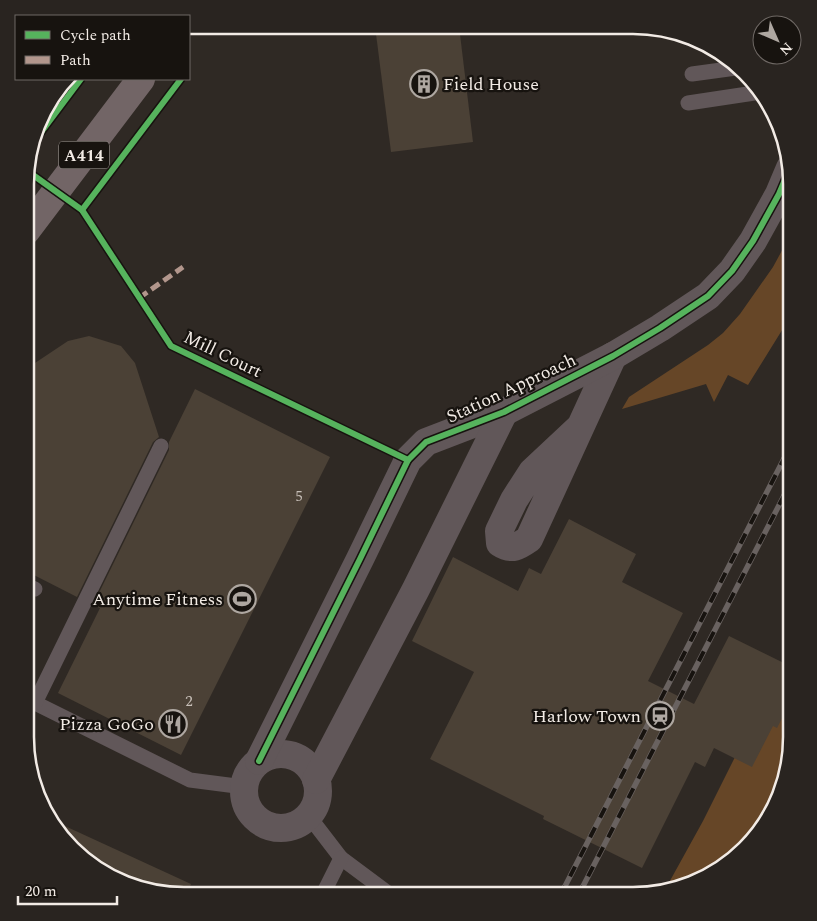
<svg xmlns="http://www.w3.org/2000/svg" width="817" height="921" font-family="Spectral,serif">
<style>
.green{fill:#664627}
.building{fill:#4b4136}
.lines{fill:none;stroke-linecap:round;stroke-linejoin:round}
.lane{stroke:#615759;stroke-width:15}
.street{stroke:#615759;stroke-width:28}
.highway{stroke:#726566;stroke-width:28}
.rail-casing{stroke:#696260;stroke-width:5.5}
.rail{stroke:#17130f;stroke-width:4;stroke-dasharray:11;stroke-linecap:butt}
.quiet{stroke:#b2968c;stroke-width:5;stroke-dasharray:10 5;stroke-linecap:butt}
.cycleway-casing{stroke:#17130f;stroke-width:9}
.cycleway{stroke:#56b35d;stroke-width:6}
.labels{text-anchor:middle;stroke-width:4.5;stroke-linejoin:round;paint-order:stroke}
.number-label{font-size:15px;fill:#c8c0b9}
.shield{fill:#17130f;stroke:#b0aaa5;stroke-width:1}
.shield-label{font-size:16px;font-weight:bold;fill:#f2ebe5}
.poi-label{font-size:18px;fill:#f2ebe5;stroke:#17130f;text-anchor:end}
.street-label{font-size:18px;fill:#f2ebe5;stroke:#17130f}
.rim{fill:none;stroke:#f2ebe5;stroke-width:2.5}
</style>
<rect width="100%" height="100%" fill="#2f2924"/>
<!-- green -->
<g class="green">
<polygon points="792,232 792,314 748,385 728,375 714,402 706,384 622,409 629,397 708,345 723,333 740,314 773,267"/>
<polygon points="775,677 792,686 792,747 771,817 721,869 666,888 703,821"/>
</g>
<!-- building -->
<g class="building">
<polygon points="375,26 459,26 473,142 391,152"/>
<polygon points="89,336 121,346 135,363 159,437 153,442 77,597 26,571 26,369 68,341"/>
<polygon points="195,389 330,457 181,755 58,693 100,608 93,605 169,450 169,442"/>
<polygon points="569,519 636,554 622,582 683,613 648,681 694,704 729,636 792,667 792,699 777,728 773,726 752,767 714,748 705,767 695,762 642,868 543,819 544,816 430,759 474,672 412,641 453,557 518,591 529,568 541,574"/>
<polygon points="54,821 191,884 186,896 173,896 104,875 52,825"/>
</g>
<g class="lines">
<!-- lane -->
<g class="lane">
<polyline points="692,74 736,68"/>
<polyline points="688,103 761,92"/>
<polyline points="26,585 35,589"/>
<polyline points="25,698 190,780 244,787"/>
<polyline points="35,703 161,446"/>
<polyline points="308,815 341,858 392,896"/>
<polyline points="322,896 341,858"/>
</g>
<!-- street -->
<g class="street">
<path d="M579,428L532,472L514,500L499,531L500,543C512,551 519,546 529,539L613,356"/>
<circle cx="281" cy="791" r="37"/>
<polyline points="259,761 360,559 408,460 426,442 504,412 613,356 660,328 708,296 732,271 753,241 779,194 790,168"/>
<polyline points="316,780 416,589 504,412"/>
</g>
<!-- highway -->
<polyline class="highway" points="26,231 141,79"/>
<defs>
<g id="rail">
<polyline points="560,896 792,443"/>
<polyline points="578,896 792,480"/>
</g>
</defs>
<!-- rail casing -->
<use href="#rail" class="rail-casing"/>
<!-- rail -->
<use href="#rail" class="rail"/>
<!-- quiet -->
<polyline class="quiet" points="139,298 183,267"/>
<defs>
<g id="cycleway">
<polyline points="33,143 81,79"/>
<polyline points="26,170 82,210 171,346 408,460"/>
<polyline points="82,210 181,79"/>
<polyline points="259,761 360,559 408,460 426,442 504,412 613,356 660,328 708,296 732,271 753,241 779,194 790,168"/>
</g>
</defs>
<!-- cycleway casing -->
<use href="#cycleway" class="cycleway-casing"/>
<!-- cycleway -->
<use href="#cycleway" class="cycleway"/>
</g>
<!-- icons -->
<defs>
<symbol id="building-ring" viewBox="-11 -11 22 22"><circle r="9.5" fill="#17130f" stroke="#aea7a1" stroke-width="1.5"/><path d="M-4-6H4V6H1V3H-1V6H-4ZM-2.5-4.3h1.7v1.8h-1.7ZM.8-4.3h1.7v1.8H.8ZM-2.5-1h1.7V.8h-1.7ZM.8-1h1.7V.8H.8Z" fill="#aea7a1"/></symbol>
<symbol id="stadium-ring" viewBox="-11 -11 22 22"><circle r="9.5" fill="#17130f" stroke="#aea7a1" stroke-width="1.5"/><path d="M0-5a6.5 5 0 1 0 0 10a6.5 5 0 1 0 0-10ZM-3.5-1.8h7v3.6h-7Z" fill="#aea7a1"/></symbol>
<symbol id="station-ring" viewBox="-11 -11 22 22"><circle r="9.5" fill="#17130f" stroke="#aea7a1" stroke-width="1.5"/><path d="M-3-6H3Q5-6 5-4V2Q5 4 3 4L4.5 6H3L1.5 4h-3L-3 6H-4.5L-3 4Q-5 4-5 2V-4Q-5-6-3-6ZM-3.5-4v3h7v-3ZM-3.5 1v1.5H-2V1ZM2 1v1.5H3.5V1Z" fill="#aea7a1"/></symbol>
<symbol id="restaurant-ring" viewBox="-11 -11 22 22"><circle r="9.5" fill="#17130f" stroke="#aea7a1" stroke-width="1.5"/><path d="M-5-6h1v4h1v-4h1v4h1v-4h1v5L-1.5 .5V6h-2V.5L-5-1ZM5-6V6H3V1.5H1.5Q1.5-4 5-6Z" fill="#aea7a1"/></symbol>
</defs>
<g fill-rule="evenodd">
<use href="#building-ring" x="408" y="68" width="32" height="32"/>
<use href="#stadium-ring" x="226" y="583" width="32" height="32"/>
<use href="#station-ring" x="644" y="700" width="32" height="32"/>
<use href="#restaurant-ring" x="157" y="708" width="32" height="32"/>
</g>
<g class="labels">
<!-- number labels -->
<g class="number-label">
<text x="299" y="501">5</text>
<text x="189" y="706">2</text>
</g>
<!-- shield labels -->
<rect class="shield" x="59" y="141.5" width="50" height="27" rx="4"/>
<g class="shield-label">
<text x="84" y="161">A414</text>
</g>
<!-- poi labels -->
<g class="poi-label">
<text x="443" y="90" text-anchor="start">Field House</text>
<text x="223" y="605">Anytime Fitness</text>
<text x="641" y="722">Harlow Town</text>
<text x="154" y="730">Pizza GoGo</text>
</g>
<!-- street labels -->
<g class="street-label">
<text transform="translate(223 354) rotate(26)" y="6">Mill Court</text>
<text transform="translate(511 388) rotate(-25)" y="6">Station Approach</text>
</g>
</g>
<!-- crop -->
<path d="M0 0H817V921H0ZM184 34H633A150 150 0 0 1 783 184V737A150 150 0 0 1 633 887H184A150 150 0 0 1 34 737V184A150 150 0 0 1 184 34Z" fill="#292420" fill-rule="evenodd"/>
<path class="rim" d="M184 34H633A150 150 0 0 1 783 184V737A150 150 0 0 1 633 887H184A150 150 0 0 1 34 737V184A150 150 0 0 1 184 34Z"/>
<!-- legend -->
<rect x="15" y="15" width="175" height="65" fill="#17130f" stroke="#6f6965"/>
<rect x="25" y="31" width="25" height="8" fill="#56b35d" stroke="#6f6965"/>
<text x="60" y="40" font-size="15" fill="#f2ebe5">Cycle path</text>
<rect x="25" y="56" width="25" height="8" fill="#b2968c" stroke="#6f6965"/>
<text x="60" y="65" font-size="15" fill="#f2ebe5">Path</text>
<!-- north arrow -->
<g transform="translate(777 40) rotate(135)"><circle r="24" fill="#17130f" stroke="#6f6965"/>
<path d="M0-4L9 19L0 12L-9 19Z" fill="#aea7a1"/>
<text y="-8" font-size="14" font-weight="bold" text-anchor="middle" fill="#f2ebe5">N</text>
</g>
<!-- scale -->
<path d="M18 896v8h99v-8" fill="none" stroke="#f2ebe5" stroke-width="2.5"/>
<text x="25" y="896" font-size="15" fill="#f2ebe5" stroke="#17130f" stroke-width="4" paint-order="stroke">20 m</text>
</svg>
